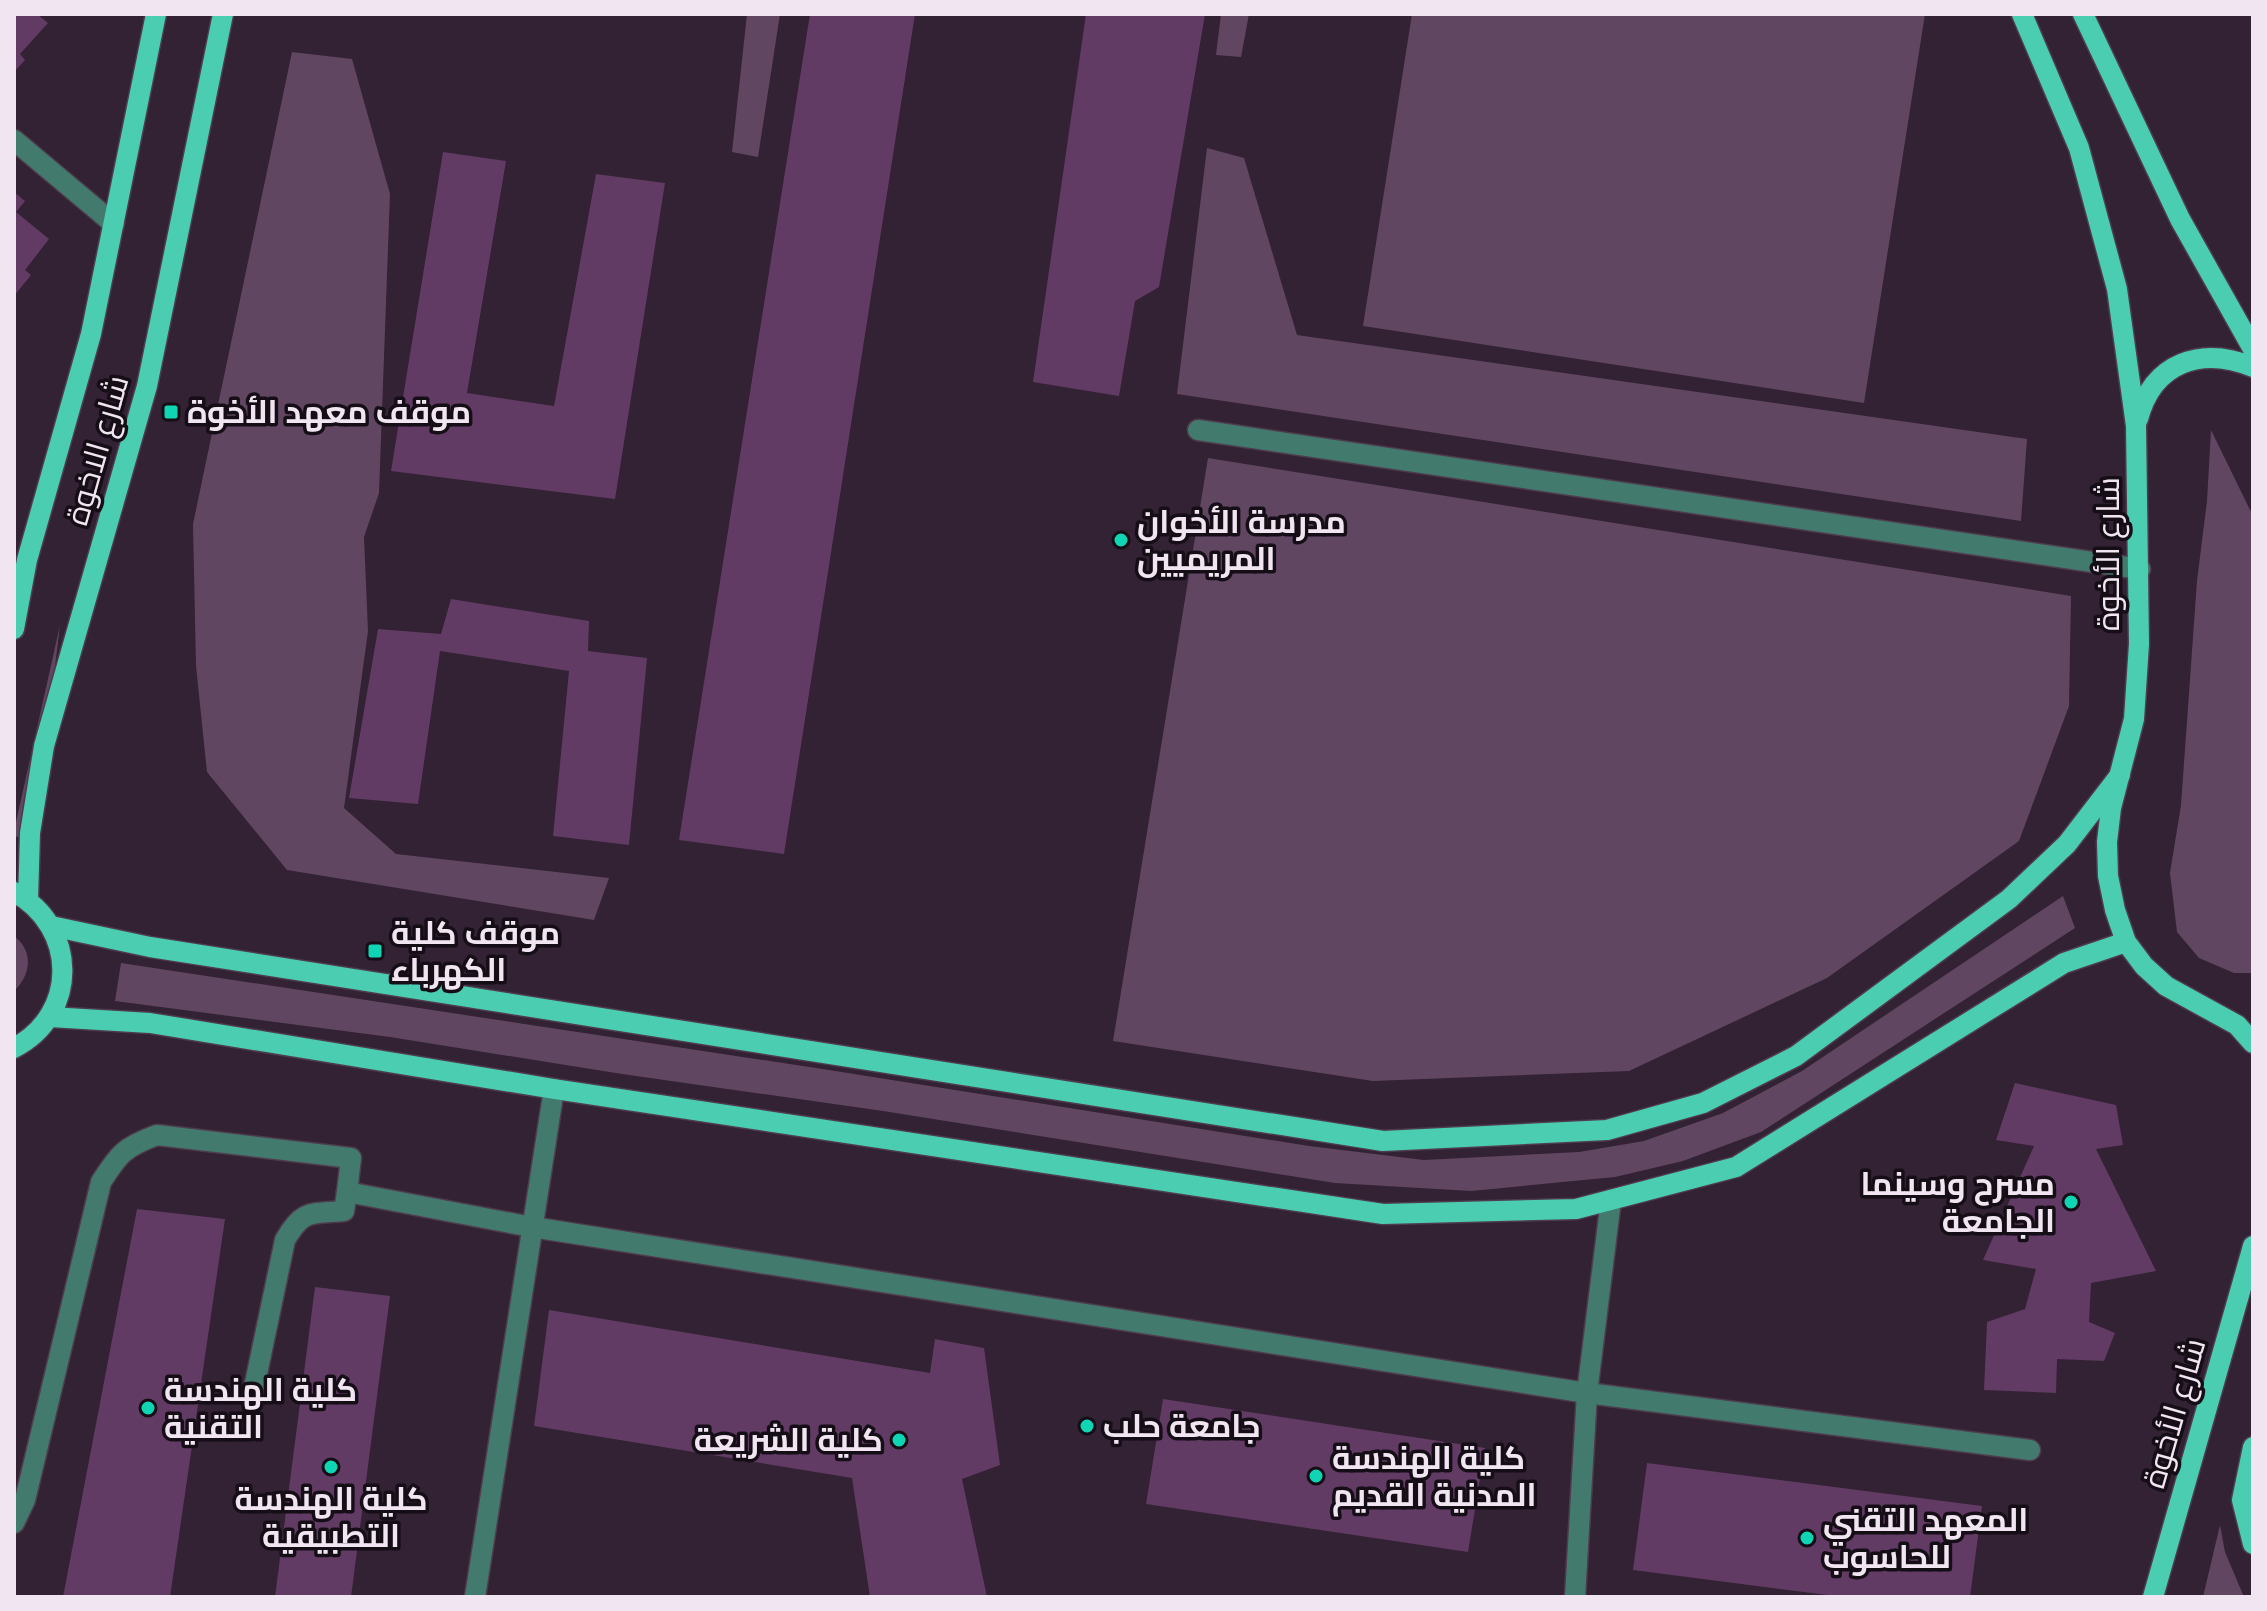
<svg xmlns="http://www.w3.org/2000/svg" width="2267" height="1611" font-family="Spectral,Cairo,serif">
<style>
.green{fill:#614662}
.building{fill:#613b64}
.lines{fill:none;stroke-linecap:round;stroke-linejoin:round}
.minor-casing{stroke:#4e3c4e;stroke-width:23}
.major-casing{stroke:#4e3c4e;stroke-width:23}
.minor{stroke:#427b6d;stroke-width:20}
.major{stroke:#4bcdb1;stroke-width:20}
.poi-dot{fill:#10d5b4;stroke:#160e17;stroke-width:3}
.labels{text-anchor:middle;stroke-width:7;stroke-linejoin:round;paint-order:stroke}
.poi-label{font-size:32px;font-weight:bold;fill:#f1e5f1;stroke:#160e17;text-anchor:start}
.street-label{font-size:32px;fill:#f1e5f1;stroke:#160e17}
</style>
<rect width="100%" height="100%" fill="#332134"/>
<!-- green -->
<g class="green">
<polygon points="747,14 780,14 758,157 732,152"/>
<polygon points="1221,14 1249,14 1241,57 1216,55"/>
<polygon points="1412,14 1925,14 1864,403 1363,326"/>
<polygon points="292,52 352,59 390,194 379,493 364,537 368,631 344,808 396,854 609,878 594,920 287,870 207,772 196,666 193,524"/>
<polygon points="1207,148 1244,158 1297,335 2027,439 2021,521 1177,394"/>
<polygon points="2211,430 2253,516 2253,973 2234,973 2199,958 2177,932 2170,873 2181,805 2197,581 2207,501"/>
<polygon points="1208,458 2071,596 2069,706 2019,841 1827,978 1629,1071 1373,1081 1113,1041"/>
<polygon points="60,625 34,841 14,836 14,831"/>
<polygon points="2063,896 2075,928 1761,1132 1683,1161 1615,1177 1471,1191 1335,1183 883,1111 622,1074 390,1037 115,1001 121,963 829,1070 1309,1146 1424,1160 1579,1152 1644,1141 1723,1113 1802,1071"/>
<path d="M14,936C34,951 31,975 14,991Z"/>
<polygon points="2220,1525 2225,1552 2244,1597 2203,1597"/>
</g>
<!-- building -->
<g class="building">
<polygon points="14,14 37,14 48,23 20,54 25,60 14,72"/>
<polygon points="810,14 915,14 784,854 679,840"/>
<polygon points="1086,14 1205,14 1159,287 1135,301 1119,396 1033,382"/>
<polygon points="443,152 506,161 467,393 554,406 596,174 665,183 615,499 391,471"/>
<polygon points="14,192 25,201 16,212 49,239 25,270 31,275 14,296"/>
<polygon points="451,599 589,621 588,651 647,658 629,845 553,836 569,671 440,651 418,804 349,798 378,629 441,634"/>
<polygon points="2015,1083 2116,1105 2123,1145 2096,1149 2156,1271 2091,1283 2089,1322 2115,1333 2104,1361 2057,1359 2056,1393 1984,1390 1987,1322 2025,1309 2036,1269 1983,1260 2034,1146 1996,1140"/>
<polygon points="137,1209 225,1219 170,1597 63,1597"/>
<polygon points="315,1287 390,1296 351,1597 275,1597"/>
<polygon points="549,1310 930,1373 935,1339 984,1348 1000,1465 962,1479 987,1597 870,1597 852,1478 534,1426"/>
<polygon points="1163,1399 1485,1448 1468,1552 1146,1504"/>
<polygon points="1647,1463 1982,1506 1970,1597 1843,1597 1633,1570"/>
</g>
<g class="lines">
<defs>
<g id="minor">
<polyline points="14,140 114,224"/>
<polyline points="1198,430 2140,569"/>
<path d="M254,1388L285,1240C303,1209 310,1214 344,1211L347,1192"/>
<path d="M14,1523L25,1500L101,1182C119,1154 124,1147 157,1135L351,1158L347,1192L532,1227L1587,1393L2030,1450"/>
<polyline points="475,1597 554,1089"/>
<polyline points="1575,1597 1587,1393 1611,1200"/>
</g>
<g id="major">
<polyline points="2022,14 2079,148 2117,289 2136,426 2139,644 2134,719 2111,808 2107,842 2108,876 2115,910 2126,942 2144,966 2166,986 2237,1025 2253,1043"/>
<polyline points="2083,14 2180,219 2253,349"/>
<path d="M2138,419C2153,362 2201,346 2253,367"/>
<polyline points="14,629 27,560 91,334 156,14"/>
<path d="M14,892C78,927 79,1014 14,1048"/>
<polyline points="28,900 30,833 44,746 147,386 223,14"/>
<polyline points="51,926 150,947 1383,1141 1607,1130 1703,1103 1796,1056 2009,899 2067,844 2120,775"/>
<polyline points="50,1017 150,1023 554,1089 1383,1214 1576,1209 1736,1167 2064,963 2126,942"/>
<polyline points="2253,1447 2242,1500 2253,1544"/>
<polyline points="2153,1597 2253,1246"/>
</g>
</defs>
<!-- minor casing -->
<use href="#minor" class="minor-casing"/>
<!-- major casing -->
<use href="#major" class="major-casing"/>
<!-- minor -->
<use href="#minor" class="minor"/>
<!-- major -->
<use href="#major" class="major"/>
</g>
<!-- markers -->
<g class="poi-dot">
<rect x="163" y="404" width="16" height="16" rx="4"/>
<circle cx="1121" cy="540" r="8"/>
<rect x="367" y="943" width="16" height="16" rx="4"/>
<circle cx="2071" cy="1202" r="8"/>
<circle cx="148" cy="1408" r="8"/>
<circle cx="1087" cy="1426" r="8"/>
<circle cx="899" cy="1440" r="8"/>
<circle cx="331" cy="1467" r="8"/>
<circle cx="1316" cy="1476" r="8"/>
<circle cx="1807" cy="1538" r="8"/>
</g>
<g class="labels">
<!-- poi labels -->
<g class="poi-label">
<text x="187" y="423">موقف معهد الأخوة</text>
<text x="1137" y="533">مدرسة الأخوان<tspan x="1137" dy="37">المريميين</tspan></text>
<text x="391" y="944">موقف كلية<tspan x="391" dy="37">الكهرباء</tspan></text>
<text x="2055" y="1195" text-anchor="end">مسرح وسينما<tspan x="2055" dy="37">الجامعة</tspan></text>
<text x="164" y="1401">كلية الهندسة<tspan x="164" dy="37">التقنية</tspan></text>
<text x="1103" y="1437">جامعة حلب</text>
<text x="883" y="1451" text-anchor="end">كلية الشريعة</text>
<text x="1332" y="1469">كلية الهندسة<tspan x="1332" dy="37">المدنية القديم</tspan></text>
<text x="331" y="1510" text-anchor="middle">كلية الهندسة<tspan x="331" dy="37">التطبيقية</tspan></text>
<text x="1823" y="1531">المعهد التقني<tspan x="1823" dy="37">للحاسوب</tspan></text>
</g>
<!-- street labels -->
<g class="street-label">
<text transform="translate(97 450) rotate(-74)" y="11">شارع الاخوة</text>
<text transform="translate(2108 554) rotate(-90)" y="11">شارع الأخوة</text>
<text transform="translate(2174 1413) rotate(-74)" y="11">شارع الأخوة</text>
</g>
</g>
<!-- border -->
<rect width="2267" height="1611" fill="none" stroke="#f1e5f1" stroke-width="32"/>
</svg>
